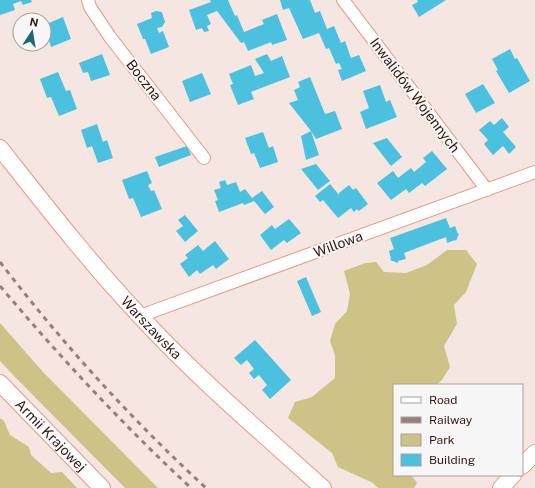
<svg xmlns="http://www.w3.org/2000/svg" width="535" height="488" font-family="'Public Sans',sans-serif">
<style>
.green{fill:#cec287}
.building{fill:#4cc1df}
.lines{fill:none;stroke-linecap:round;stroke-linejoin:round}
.street-casing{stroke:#e39a83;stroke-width:14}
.secondary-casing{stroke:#e39a83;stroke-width:18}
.street{stroke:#fff;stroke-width:12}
.secondary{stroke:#fff;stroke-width:16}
.rail{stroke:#968079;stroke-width:3;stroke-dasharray:5 5;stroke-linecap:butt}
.labels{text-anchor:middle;stroke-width:4;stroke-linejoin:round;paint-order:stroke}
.street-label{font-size:14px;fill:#341810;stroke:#f7f7f7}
</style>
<rect width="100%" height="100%" fill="#f6e6e1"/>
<!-- green -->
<g class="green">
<polygon points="447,250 466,250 477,264 466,292 454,305 457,324 444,346 450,367 442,380 436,385 394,385 394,475 411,475 417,483 414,488 378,488 373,483 338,467 332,453 288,418 295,402 312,397 335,378 335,355 330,341 335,324 347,311 350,294 344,271 365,263 376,262 384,272 406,273 427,265"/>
<polygon points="0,323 43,372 158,488 125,488 15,377 0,361"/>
<polygon points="0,418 4,421 10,435 29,447 31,455 51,473 62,472 77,488 0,488"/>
</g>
<!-- building -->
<g class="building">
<polygon points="0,0 31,0 32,2 23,5 21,1 13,4 15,10 0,15"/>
<polygon points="210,0 228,0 235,16 237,15 244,32 264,24 262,20 277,14 287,40 272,45 271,42 248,51 244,42 241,43 217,11 207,15 211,24 207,26 209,31 204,32 202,28 196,30 189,10 211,2"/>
<polygon points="280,0 310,0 315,13 320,11 327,29 334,26 341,43 345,41 351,58 359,55 366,71 342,81 338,70 342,69 339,63 336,64 329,48 326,49 319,33 303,39 289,8 283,10"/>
<polygon points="417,0 446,0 419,17 412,5 418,2"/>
<polygon points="156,11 162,12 165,22 162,27 157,28 159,33 163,31 169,47 151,54 145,39 143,39 137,24 152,18 151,13"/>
<polygon points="63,17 71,39 51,47 47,34 44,35 44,25"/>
<polygon points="510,49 515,59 517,58 530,81 509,93 496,71 498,70 492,59"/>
<polygon points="102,54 110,75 91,81 88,72 83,73 79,63"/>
<polygon points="267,54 271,61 282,56 290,77 251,92 254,99 238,105 230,85 233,84 229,74 251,65 255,76 264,73 255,59"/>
<polygon points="58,72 66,91 70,90 77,109 59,116 51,97 47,98 40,79"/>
<polygon points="202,73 211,94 190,102 182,81"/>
<polygon points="310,77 325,114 335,111 342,129 316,139 311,131 319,155 306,160 301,136 311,131 289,103 298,100 294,90 300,87 298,82"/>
<polygon points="483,84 495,103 476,113 465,94"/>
<polygon points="380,85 386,102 390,100 397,117 366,129 360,112 369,108 363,91"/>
<polygon points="502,118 509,127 503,132 516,147 509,154 503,146 493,155 484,144 488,140 479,130 490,121 494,125"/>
<polygon points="97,124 103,142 107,140 113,158 98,163 92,146 87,148 81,130"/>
<polygon points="263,132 269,148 273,146 278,162 260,168 254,153 251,154 245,138"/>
<polygon points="387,138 402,157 391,166 373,143"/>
<polygon points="187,146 191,155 159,167 155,157"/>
<polygon points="432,151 447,169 425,186 422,183 409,193 406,189 391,200 377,183 393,171 398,178 411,168 414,172 426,162 423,158"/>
<polygon points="316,164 330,181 318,190 301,169"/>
<polygon points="147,171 152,183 148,185 151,191 154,190 162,209 141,217 133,198 129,199 122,180"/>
<polygon points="225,180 227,185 236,182 240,192 245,189 252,198 262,191 274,207 265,214 254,201 244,205 243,203 219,212 215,201 218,200 214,190 221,188 219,182"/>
<polygon points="330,184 339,195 339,193 349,185 353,190 356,188 368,204 359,211 357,209 354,212 351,208 338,218 323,200 320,202 315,196"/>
<polygon points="185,215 198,231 185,242 176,231 183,226 178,220"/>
<polygon points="446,218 450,228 455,226 458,234 459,234 456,241 455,240 447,243 446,237 404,253 406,259 398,261 398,263 390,260 391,259 389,251 394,249 390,238"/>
<polygon points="289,219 301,233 287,243 284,240 271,250 260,235 272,225 275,229"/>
<polygon points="215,241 229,259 216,269 213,265 200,274 197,270 189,277 180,264 188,258 185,255 198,245 203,251"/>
<polygon points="306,277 321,312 312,316 297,281"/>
<polygon points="255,340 291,380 270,399 262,390 267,385 259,375 254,379 249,373 254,369 247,360 241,365 234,358"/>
</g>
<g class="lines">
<defs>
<g id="street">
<polyline points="88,0 90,7 110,37 204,158"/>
<polyline points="343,0 487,190"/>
<polyline points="140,316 535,172"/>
</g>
<g id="secondary">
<path id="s1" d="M0,148C45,205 90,263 140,316C197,378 261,432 323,488"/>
<path id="s2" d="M0,383L102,488"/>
<polyline points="522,466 535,453"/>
<polyline points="501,488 513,475"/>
</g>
</defs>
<!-- street casing -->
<use href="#street" class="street-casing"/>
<!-- secondary casing -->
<use href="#secondary" class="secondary-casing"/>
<!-- street -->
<use href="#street" class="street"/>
<!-- secondary -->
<use href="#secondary" class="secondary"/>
<!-- rail -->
<g class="rail">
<path d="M0,262C62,343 131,419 206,488"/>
<path d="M0,286C60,357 123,425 191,488"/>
</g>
</g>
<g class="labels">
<!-- street labels -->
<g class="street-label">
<text transform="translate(144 80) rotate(52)" y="5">Boczna</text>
<text transform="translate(415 95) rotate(53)" y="5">Inwalidów Wojennych</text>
<text transform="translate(338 244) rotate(-20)" y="5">Willowa</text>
<text dy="5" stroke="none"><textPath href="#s1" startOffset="235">Warszawska</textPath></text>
<text dy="5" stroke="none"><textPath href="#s2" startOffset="73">Armii Krajowej</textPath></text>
</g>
</g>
<!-- legend -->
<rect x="393" y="384" width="130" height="92" fill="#f7f7f7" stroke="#a99e9b"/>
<rect x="401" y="397" width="20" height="6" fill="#ffffff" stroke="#a99e9b"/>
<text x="429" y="404" font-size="12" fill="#341810">Road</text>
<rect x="401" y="417" width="20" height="6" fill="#968079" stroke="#a99e9b"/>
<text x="429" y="424" font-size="12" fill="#341810">Railway</text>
<rect x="401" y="434" width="20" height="12" fill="#cec287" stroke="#a99e9b"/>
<text x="429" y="444" font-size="12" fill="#341810">Park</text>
<rect x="401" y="454" width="20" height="12" fill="#4cc1df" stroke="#a99e9b"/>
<text x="429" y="464" font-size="12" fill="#341810">Building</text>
<!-- north arrow -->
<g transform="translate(32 32) rotate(12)"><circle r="19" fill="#f7f7f7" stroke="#a99e9b"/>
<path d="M0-3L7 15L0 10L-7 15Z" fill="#226677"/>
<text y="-6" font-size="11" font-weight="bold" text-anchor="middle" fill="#341810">N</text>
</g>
</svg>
